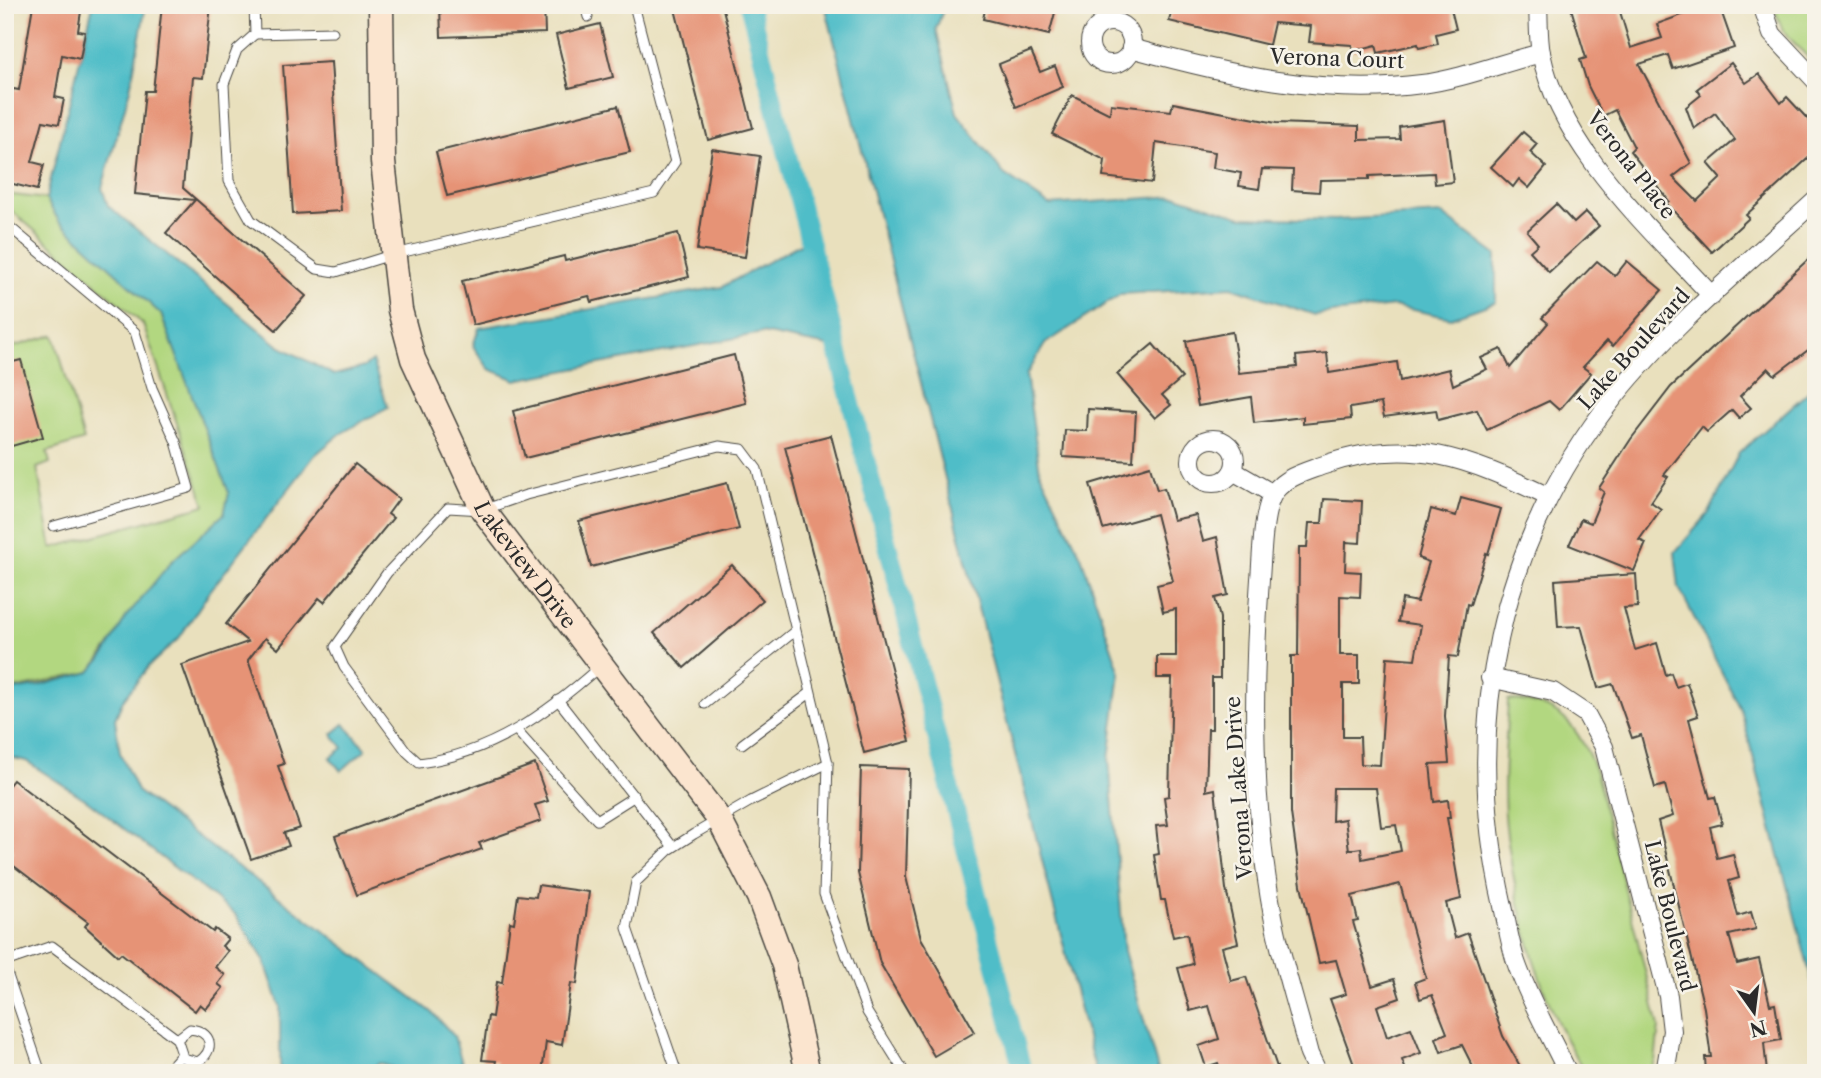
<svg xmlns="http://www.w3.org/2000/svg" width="1821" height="1078" font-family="'Libre Caslon Text',serif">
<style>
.green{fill:#b2d780;stroke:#6e8156;stroke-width:2}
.water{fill:#4fbdc8;stroke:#3d747a;stroke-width:2}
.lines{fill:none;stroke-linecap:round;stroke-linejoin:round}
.canal{stroke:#4fbdc8;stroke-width:19}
.building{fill:#e69376;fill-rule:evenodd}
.lane-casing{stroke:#484641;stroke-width:11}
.street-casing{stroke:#484641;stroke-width:20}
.secondary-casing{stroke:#484641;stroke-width:27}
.lane{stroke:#fff;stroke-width:9}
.street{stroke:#fff;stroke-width:18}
.secondary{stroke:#fbe5cf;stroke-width:24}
.labels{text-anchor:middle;stroke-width:5;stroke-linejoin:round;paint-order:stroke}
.street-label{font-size:21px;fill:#2b2b2b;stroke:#f7f3e8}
</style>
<rect width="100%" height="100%" fill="#f7f3e8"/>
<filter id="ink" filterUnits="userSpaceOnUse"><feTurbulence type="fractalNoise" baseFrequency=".0143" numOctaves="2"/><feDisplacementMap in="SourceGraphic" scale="14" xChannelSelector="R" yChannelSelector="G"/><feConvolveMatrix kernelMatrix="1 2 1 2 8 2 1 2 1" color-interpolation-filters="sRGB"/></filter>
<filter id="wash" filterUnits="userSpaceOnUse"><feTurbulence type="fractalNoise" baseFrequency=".00686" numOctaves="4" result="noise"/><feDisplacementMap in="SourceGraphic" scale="28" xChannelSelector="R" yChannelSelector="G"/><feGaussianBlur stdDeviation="1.57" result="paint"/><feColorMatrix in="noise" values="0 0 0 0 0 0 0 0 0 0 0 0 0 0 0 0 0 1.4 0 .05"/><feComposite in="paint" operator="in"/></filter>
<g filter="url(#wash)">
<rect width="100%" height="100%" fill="#e9e0bd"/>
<!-- green -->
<g class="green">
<polygon points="1773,5 1816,5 1816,66 1783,31"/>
<polygon points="5,194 46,199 59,221 161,314 229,493 224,514 171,562 90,672 5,691 5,349 54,335 84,440 47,452 50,463 37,468 52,548 205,505 143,324 5,205"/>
<path d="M1508,700C1560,701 1579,727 1596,772L1659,1027L1655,1061L1650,1073H1586C1541,1007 1517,913 1507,835C1501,791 1506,744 1508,700Z"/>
</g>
<!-- water -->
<g class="water">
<polygon points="93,5 146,5 130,89 102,188 108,206 279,346 334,375 364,367 372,361 388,407 340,434 315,455 210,591 179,638 149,666 123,700 115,719 120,753 137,791 433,1013 454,1036 465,1073 407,1073 380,1063 361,1073 280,1073 280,1006 264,960 235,914 88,801 26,761 5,756 5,691 38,686 90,672 105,654 126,617 171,562 224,514 229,493 161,314 59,221 46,199"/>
<polygon points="825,5 945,5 936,29 957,113 1004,174 1049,205 1177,196 1242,217 1335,220 1442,214 1496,255 1496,302 1451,318 1394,306 1315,315 1232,287 1121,294 1045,344 1026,375 1040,472 1081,556 1120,673 1109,759 1124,951 1159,1073 1096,1073"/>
<polygon points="809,239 838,348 762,333 516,380 489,369 473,346 479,328 722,287"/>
<polygon points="1816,385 1816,997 1741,710 1679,588 1675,552 1709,513 1739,453"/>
<polygon points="344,724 366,749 341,771 330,758 343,748 332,734"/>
</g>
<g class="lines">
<!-- canal -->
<polyline class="canal" points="749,5 1023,1073"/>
</g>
<g id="blocks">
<!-- building -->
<g class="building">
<polygon points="33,5 82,5 78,31 85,32 80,59 62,55 55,97 64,99 59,124 43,121 32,162 44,165 37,190 5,182 5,118 13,89 19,90"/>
<polygon points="162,5 211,5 203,78 193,77 183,188 306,296 276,330 166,233 195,200 135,194 145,91 153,91"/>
<polygon points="440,5 544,5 545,33 441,37"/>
<polygon points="674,5 722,5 753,128 708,140"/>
<polygon points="986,5 1057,5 1049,35 983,19"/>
<polygon points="1173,5 1450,5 1456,29 1436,34 1438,44 1419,48 1418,44 1378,53 1376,45 1353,51 1352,45 1309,42 1311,26 1274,23 1269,45 1169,21"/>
<polygon points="1570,5 1618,5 1631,48 1662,38 1657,24 1709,5 1719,5 1734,48 1673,69 1668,55 1639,64 1691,163 1673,177 1697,201 1721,178 1708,163 1735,140 1715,113 1694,129 1686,107 1701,95 1697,89 1731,63 1746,83 1759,74 1781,103 1787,97 1816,128 1816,151 1746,215 1749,218 1712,252 1666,203 1669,201 1630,151 1634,147 1615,110 1603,116 1588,86 1580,60 1586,58"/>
<polygon points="600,24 613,77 569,88 556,35"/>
<polygon points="1031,51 1040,72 1055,66 1063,87 1016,107 999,64"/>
<polygon points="331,62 341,211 293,214 283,65"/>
<polygon points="1072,95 1110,114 1111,104 1171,111 1173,103 1276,123 1359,126 1359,140 1400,139 1399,127 1445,120 1453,182 1435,184 1434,173 1369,176 1369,179 1320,180 1319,192 1292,190 1293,170 1262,169 1259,189 1239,186 1241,173 1213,168 1215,152 1156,143 1152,183 1103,177 1105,160 1052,134"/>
<polygon points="618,106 630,152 447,196 436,152"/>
<polygon points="1523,132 1537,144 1530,152 1546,167 1529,188 1519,179 1513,187 1491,167"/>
<polygon points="712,149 760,156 745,257 697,250"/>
<polygon points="1556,204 1574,223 1586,212 1599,226 1549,272 1530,251 1538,244 1527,231"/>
<polygon points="678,233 689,277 591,302 589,296 473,325 462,281 564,256 565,261"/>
<polygon points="1816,252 1816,344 1775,375 1768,368 1740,396 1751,408 1739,418 1732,410 1707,432 1702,427 1664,475 1668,477 1651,502 1661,509 1639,540 1646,543 1634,571 1569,545 1581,519 1591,523 1604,492 1599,488 1631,439 1671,387"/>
<polygon points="1597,261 1615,276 1627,261 1662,290 1613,346 1607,341 1583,367 1591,373 1559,410 1549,401 1487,430 1477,410 1438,420 1436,410 1384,417 1381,403 1350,408 1351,419 1303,424 1303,417 1254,423 1251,397 1198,406 1186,341 1232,332 1239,373 1297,367 1296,356 1327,353 1329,373 1397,362 1400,381 1449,369 1453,385 1487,369 1481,358 1501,349 1510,368 1548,323 1542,318"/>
<polygon points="1153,344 1182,378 1162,395 1171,405 1155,418 1117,374"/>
<polygon points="734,355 746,403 525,458 513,411"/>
<polygon points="21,360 43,437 5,448 5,364"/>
<polygon points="1088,409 1136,412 1133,461 1063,457 1065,430 1087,431"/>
<polygon points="831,435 910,741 864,753 785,447"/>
<polygon points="355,464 399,499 388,514 393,518 324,602 319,598 278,649 265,638 248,660 284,764 278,766 300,828 284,833 289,846 251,859 182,665 248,642 226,624"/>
<polygon points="1150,466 1157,490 1164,488 1173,520 1196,515 1203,541 1217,537 1220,552 1228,595 1215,598 1220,618 1220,678 1212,678 1212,729 1208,729 1206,791 1215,789 1226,889 1238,943 1222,947 1231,981 1246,977 1279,1073 1222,1073 1218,1063 1206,1067 1199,1046 1219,1039 1209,1006 1190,1011 1178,968 1193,964 1187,934 1173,937 1165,900 1161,900 1154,855 1159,854 1156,826 1168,825 1164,797 1169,796 1172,678 1157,678 1157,656 1176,656 1176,609 1163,612 1157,585 1173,581 1156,514 1103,529 1090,484"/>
<polygon points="727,483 739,529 591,567 579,521"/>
<path d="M1461,498L1501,509L1488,554L1486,553L1470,605L1467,604L1458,657L1449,656L1445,716L1449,763L1430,764L1434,802L1448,800L1450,818H1447L1461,899L1446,903L1455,938L1468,933L1503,1036L1524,1073H1476L1462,1045L1441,1052L1436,1038L1447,1033L1432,995L1420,999L1415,982L1426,978L1400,884L1352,896L1358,921L1353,922L1372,986L1394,979L1400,998L1377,1006L1387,1037L1411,1028L1421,1053L1402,1060L1407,1073H1357L1330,999L1346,994L1336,960L1319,963L1301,885L1291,813V656H1298L1299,547H1307L1309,523H1322L1324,499L1362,501L1360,543L1346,542L1345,571L1361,572L1360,597L1340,596V655H1359V684H1343V737H1360L1361,764L1380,765L1387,657L1415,659L1421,625L1398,622L1402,599L1417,602L1429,562L1418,558L1431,509L1456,516ZM1333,788H1376L1381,827L1396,825L1401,851L1362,859L1361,848L1349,850L1345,819L1332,821Z"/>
<polygon points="732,565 763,600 684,668 654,633"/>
<polygon points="1636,574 1638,607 1624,608 1635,650 1657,643 1666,675 1671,673 1676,687 1687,683 1698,716 1689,719 1710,798 1715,797 1722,824 1710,827 1717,858 1733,854 1739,878 1729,881 1738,916 1751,912 1756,929 1729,935 1737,964 1759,959 1770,1005 1775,1004 1781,1040 1764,1043 1767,1073 1706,1073 1705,1057 1711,1057 1704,1008 1658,821 1673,816 1665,785 1655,788 1641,735 1632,738 1613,684 1598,688 1581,626 1558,627 1555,580"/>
<polygon points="535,764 548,801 535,805 541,821 479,843 482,849 357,895 335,836"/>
<polygon points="861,767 909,769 906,877 921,938 975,1032 934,1056 880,963 858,873"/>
<polygon points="13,780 213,932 215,929 228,939 222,946 228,951 215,967 225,975 218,984 223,988 206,1009 200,1004 195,1011 121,953 118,956 85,926 88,922 6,860 13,851 5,846 5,790"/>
<polygon points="538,885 589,892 577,984 571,983 562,1045 546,1042 542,1073 494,1073 496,1061 482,1060 488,1016 492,1017 497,982 502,983 510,922 514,923 518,895 536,897"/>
</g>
</g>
</g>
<g filter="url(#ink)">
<use href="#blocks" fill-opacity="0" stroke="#484641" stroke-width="2"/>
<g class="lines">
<defs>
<g id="lane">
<polyline points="254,5 255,34 237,50 224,84 229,181 251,220 317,269 336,272 391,255 654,193 675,162 634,5"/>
<polyline points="585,5 588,17"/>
<polyline points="255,34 333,32"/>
<polyline points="5,223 135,332 152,388 176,442 189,488 54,526"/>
<path d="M599,667C546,714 491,754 419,763L407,752L344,667L335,647L387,573L448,508L483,510L526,495L719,446L742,449L757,469L828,763L824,894L867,1012L905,1073"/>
<polyline points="558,700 673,847"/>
<polyline points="705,704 795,631"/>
<polyline points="517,731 597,820 635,796"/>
<polyline points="742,744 810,693"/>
<polyline points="5,962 52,946 177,1039 182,1054 165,1073"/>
<polyline points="5,967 41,1073"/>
<path d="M177,1039L190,1029C212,1031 216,1050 198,1062L180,1057"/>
<polyline points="677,1073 627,928 636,882 669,850 694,834 751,801 828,763"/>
</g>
<g id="street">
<path d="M1538,5C1539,21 1538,38 1541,53C1560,148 1649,227 1712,296"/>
<polyline points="1762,5 1772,34 1816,81"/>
<circle cx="1111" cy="43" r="21"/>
<path d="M1131,48C1226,74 1323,97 1422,84C1461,79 1502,63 1541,53"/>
<circle cx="1213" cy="461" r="22"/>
<polyline points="1233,471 1273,494"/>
<polyline points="1490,678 1553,692 1586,714 1604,747 1668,996 1672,1031 1665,1073"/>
<path d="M1318,1073L1309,1054C1297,1008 1282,962 1273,916C1252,805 1252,691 1260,579C1262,557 1262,508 1275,491C1286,477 1305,472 1321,466C1410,434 1469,459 1549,497"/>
<path d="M1568,1073C1551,1037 1529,1000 1516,962C1510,944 1507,924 1503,906C1461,725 1498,542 1615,396C1673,324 1748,263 1816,200"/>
</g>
<g id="secondary">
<path id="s1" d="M381,5L383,162L400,310L413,359L483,510L719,819L759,897L784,965L808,1073"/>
</g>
</defs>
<!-- lane casing -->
<use href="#lane" class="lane-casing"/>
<!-- street casing -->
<use href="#street" class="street-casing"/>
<!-- secondary casing -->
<use href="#secondary" class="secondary-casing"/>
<!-- lane -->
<use href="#lane" class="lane"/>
<!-- street -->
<use href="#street" class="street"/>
<!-- secondary -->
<use href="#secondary" class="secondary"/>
</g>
</g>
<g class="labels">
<!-- street labels -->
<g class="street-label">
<text transform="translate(1337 59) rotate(2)" y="7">Verona Court</text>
<text transform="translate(1631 165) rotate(52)" y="7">Verona Place</text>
<text transform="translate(1634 349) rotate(-48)" y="7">Lake Boulevard</text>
<text dy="7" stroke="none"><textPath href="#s1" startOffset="592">Lakeview Drive</textPath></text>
<text transform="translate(1239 788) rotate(-94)" y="7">Verona Lake Drive</text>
<text transform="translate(1670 916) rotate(76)" y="7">Lake Boulevard</text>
</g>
</g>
<!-- margin -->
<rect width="1821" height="1078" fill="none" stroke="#f7f3e8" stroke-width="28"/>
<!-- north arrow -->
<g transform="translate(1754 1012) rotate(166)" stroke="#f7f3e8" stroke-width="5" paint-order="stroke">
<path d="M0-5L12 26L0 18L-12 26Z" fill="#2b2b2b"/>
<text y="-10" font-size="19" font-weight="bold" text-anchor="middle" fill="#2b2b2b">N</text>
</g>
</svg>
